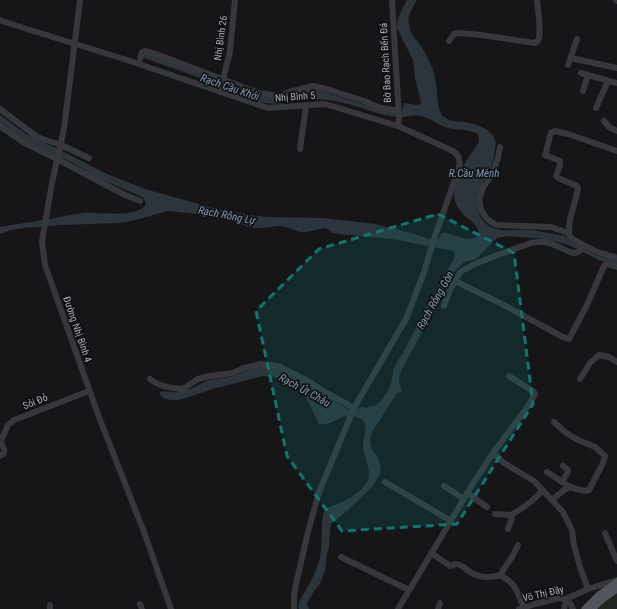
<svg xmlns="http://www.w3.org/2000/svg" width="617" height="609" font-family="'Roboto Condensed',sans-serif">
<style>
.green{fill:#1e261f}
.water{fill:#2c353c}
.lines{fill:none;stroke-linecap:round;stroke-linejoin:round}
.minor{stroke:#37383d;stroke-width:6}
.major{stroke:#53555c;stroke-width:7}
.marked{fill:#0f766e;fill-opacity:0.2;stroke:#0f766e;stroke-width:3;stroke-dasharray:8 5;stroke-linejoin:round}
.labels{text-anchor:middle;stroke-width:3.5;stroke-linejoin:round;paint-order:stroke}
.street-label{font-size:10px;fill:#a8adb8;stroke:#111113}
.water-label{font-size:11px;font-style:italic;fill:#7f9bb3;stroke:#111113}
</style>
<rect width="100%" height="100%" fill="#161618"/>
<!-- green -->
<polygon class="green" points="617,590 617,609 594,609"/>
<!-- water -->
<path class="water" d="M407,0H417C412,8 407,16 409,25C410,34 416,39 421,46C426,54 430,62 433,70C434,74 435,78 436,82C437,91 437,111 444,117C451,123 462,121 470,123C478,125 489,129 493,136C496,140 496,145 495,150C494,158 492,166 488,173C481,187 473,194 478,210C479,215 481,219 485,223C496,234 515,229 529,230C541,231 553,234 565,236L567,239L596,255L617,260V266L601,261L571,246L558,242L544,239L508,236L497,238L478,257L474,260L464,262L453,273L444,288L439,305L427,323L400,373L399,382L402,391L401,392L397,393L372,432L370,440L371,448L376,455L379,461L381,469L380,474L372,487L347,511L331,524L330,530L329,547L327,554L325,571L320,584L315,590L307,603L309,609H299L298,606L299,602C308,586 319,570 321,551C323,537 320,521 325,508C338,505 369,491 369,475C369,464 363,455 363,444C363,437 370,424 361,419C340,407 338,427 319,424L305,395L298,387L290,383L274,377L263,376L216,388L179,400H172L165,399L161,396L160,394V392C165,390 170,393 175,392C180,392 185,391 190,389C197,387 202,382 210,380C218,378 226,378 234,376C242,373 251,368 260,367C285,364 327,399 350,410L355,411L361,407L367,408L376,405L380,402L388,391L391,384L393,371L397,362L403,353L428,304L435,292L453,260L455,256L454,251L392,239L339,234L333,233L328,229L324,228L307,232H300L286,227L278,226L264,228H253L225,219L212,218L196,214L168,211L131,221L120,223L61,225L24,228L11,230L0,234V227C18,224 37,221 55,218C64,216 74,214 83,213C99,212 127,217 141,209C147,206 147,201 142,197L97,177L71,162L24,140L0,122V115L26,134L64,152L107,174L145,189L217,209L250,215L267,217L322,218L350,221L375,224L411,233L436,241L438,239L442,233C454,232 469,245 479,235C479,226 471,221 465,216C439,192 466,163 479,142L478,134C467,128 456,131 445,127C437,124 429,117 420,116C415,115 410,116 405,117C399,118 391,116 384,115C374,113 365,108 355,106C342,102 327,99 313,99C296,99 282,106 265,103C244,99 224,88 205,80C185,72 165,66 145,58L143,56L145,52L281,98L307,90H317L325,92L384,111L401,113L404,103L417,105L420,104L421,102L415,78L413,60L397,28C396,18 403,9 407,0Z"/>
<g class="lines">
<!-- minor -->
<g class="minor">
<polyline points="80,0 64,129 52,183 43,235 42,242 45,265 99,417 144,532 171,609"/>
<polyline points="392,0 399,118 398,126"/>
<polyline points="616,0 617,1"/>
<path d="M0,20L14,25L124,59L268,108L325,104L398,126L453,151C460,156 460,160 459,168L435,236L424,272L407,317L354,408L319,492L308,532L296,584L294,595V609"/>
<path d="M449,41L454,34L458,33L481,35L535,43C538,41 538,41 539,38C541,27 538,11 537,0"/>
<polyline points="571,58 617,68"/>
<polyline points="139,64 142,52 145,51 156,54 259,93 280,96 289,92 313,86 330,90 364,101 378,107 398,111"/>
<polyline points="568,65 577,39"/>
<polyline points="581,73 617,83"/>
<polyline points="583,91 588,75"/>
<polyline points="220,92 230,51 235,0"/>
<polyline points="596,108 608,81"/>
<polyline points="0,109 37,137 61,145 89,158"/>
<polyline points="604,121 609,127 617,131"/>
<polyline points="0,126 23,142 57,159 125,195 140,201"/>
<polyline points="500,147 498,158 493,172 483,188 479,199 481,210 487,219 496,225 551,227 569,233"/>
<polyline points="300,149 306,106"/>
<path d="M585,246L570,237C566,221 576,204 578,188L577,186L558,178L556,176L560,165V161L545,155L551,133L555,131L568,134L617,151"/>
<polyline points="455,281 500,303 563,337 569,339 587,305 604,266 607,264 617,267"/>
<path d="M444,306C448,295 452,282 460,273C466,265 520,247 531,243C535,242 540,242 544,242C554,242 569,254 575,253C579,253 582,248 585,246L595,251L617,258"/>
<path d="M150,379C160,387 171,388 183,389L198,379L210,376L233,373L244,368L261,364L278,366L308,381L323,391L354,408"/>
<polyline points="580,379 590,363 599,355 609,357 617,362"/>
<polyline points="0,443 8,425 14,420 89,391"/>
<polyline points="493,453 504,463 534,481 563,512 572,530 574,545 580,567 588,589"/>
<path d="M0,456C7,453 4,448 1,443"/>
<polyline points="547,472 570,487"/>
<polyline points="385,482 451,521"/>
<polyline points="562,482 568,472 568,470 563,466"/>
<polyline points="444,486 464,499"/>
<polyline points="467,493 487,507"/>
<polyline points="552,500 564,490 570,487 584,491 589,490 603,463 605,456 595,447 576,439 565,432 554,422"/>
<polyline points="495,514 511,515"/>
<path d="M508,529L512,518L511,515C524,508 534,500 543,490"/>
<polyline points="605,533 617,561"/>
<path d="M518,545L512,557L503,570L501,575C504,578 507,579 509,581C517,587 520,599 524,608"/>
<path d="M431,553L450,566C452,566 454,564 456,564C461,564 466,569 470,572C479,578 490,578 501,575"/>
<polyline points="341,557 409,590"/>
<polyline points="566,599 570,603 573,609"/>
<polyline points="140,604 142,609"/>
<polyline points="50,605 50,609"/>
<polyline points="398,609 474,482 493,453 528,406 535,394 534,392 509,376"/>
<polyline points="438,609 440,603"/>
<polyline points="519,609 535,604 559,598 566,599 588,589 617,580"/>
<polyline points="564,609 566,599"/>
</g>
<!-- major -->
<g class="major">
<polyline points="585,609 600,594 617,582"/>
<polyline points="592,609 603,599 617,589"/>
</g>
</g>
<!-- marked area -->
<path class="marked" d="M438,214L514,253L533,404L457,524L342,531L287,456L256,311L319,249Z"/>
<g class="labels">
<!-- street labels -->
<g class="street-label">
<text transform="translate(220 38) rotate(-82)" y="4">Nhị Bình 26</text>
<text transform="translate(385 63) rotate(-93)" y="4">Bờ Bao Rạch Bến Đá</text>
<text transform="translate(295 96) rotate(-4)" y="4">Nhị Bình 5</text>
<text transform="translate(78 329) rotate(71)" y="4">Đường Nhị Bình 4</text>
<text transform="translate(35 401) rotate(-22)" y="4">Sỏi Đỏ</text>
<text transform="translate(543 593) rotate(-13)" y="4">Võ Thị Đầy</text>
</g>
<!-- water labels -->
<g class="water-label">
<text transform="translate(230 87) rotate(19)" y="4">Rạch Cầu Khởi</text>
<text x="474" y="177">R.Cầu Mênh</text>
<text transform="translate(227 215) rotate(11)" y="4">Rạch Rỗng Lự</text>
<text transform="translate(435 300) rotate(-61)" y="4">Rạch Rỗng Gòn</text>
<text transform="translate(305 390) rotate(29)" y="4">Rạch Út Châu</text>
</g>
</g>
</svg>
